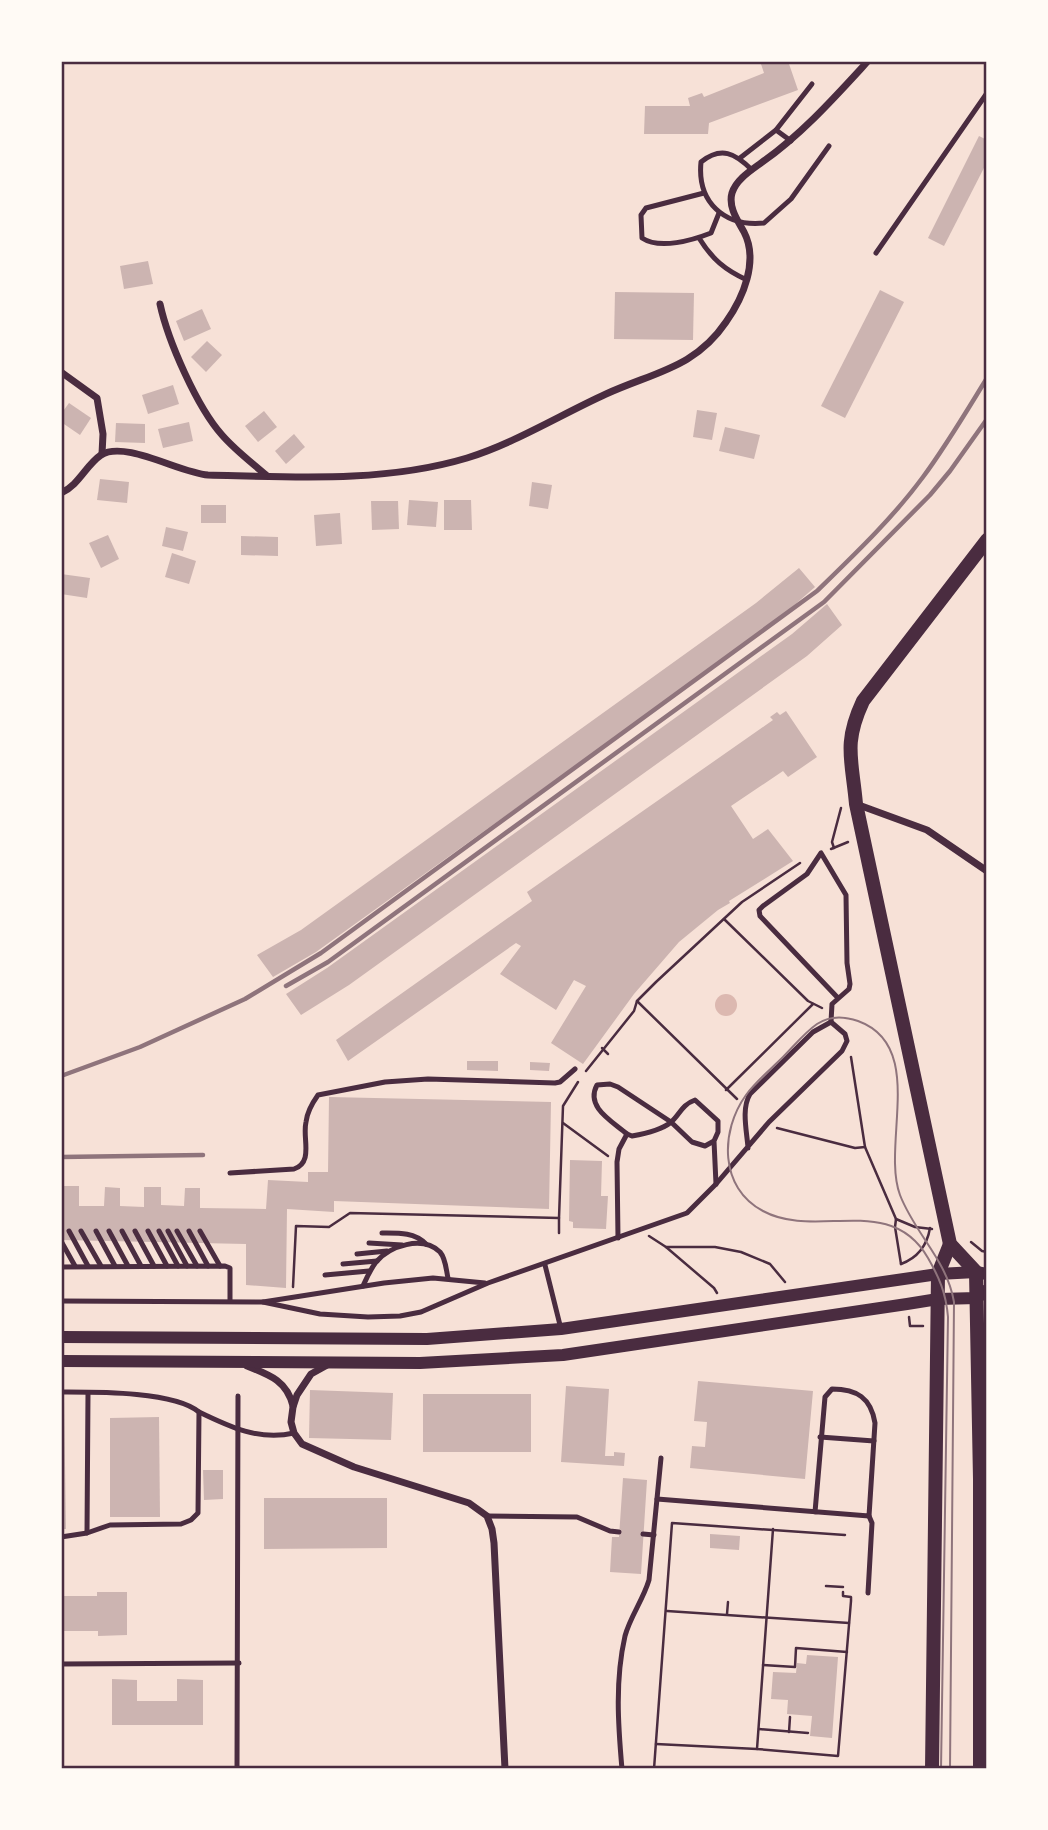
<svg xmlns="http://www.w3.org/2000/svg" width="1048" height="1830" font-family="Montserrat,sans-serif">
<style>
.water{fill:#dcb8b0}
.building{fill:#ccb4b1}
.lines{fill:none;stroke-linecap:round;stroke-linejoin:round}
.path{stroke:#4a2c40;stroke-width:2.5}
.service{stroke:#4a2c40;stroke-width:5}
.minor{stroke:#4a2c40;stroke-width:7}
.tertiary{stroke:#4a2c40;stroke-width:12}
.secondary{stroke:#4a2c40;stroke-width:14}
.tram{stroke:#8f747c;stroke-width:2}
.rail{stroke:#8f747c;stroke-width:4.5}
.neatline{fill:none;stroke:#4a2c40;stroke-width:2.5}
</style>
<rect width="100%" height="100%" fill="#f7e1d7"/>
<!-- water -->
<circle class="water" cx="726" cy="1005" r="11"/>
<!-- building -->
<g class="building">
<polygon points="760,61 788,61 798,90 709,123 708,134 644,134 645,106 690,106 688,98 702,93 704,97 764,73"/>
<polygon points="979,136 987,140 987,162 944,246 928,238"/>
<polygon points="148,261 153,284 124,289 120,266"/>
<polygon points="880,290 904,302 845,418 821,406"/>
<polygon points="615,292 694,293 693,340 614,339"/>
<polygon points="202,309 211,329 184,341 176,321"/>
<polygon points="207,341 222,355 206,372 191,357"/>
<polygon points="173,385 179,404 148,414 142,395"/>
<polygon points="69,403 91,418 80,435 61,422 61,414"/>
<polygon points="697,410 717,413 712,440 693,437"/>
<polygon points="264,411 277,427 258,442 245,426"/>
<polygon points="189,422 193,441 163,448 158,429"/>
<polygon points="116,423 145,424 145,443 115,442"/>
<polygon points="725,427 760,435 754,459 719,451"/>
<polygon points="294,434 305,447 286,464 275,451"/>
<polygon points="100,479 129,482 127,503 97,500"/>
<polygon points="532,482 552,485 548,509 529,506"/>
<polygon points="409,500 438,502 436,527 407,525"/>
<polygon points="444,500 471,500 472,530 444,530"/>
<polygon points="371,501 398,501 399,529 372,530"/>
<rect x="201" y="505" width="25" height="18"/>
<polygon points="340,513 342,544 316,546 314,515"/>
<polygon points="166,527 188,532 183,551 162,546"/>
<polygon points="108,535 119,559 101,568 89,543"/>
<polygon points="241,536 278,537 278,556 241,555"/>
<polygon points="172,553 196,561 189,584 165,577"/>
<polygon points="799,568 815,587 775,622 316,952 273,977 257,955 301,930 756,603"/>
<polygon points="61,574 90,578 87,598 61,594"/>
<polygon points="827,604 842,625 807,656 349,985 301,1015 286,994 327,968 792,634"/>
<polygon points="786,711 817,757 788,777 783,771 731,806 753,839 768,829 793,861 729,901 730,903 718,910 679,942 634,994 583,1064 551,1043 586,986 574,980 556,1010 500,974 521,946 516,943 348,1061 336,1040 532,901 527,892 773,720 770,717 777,712 780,715"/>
<polygon points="467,1061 498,1061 498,1071 467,1070"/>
<polygon points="530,1062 550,1063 549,1071 530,1070"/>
<polygon points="329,1097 551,1102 549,1209 334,1201 334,1212 287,1209 286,1288 246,1285 246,1244 61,1240 64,1186 79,1186 79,1206 104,1206 105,1187 120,1188 120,1206 144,1207 144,1187 161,1187 161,1205 184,1206 185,1188 200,1188 200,1208 266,1209 268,1180 308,1182 308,1172 328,1172"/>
<polygon points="570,1160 602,1161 601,1196 608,1196 606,1229 573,1228 573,1222 569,1221"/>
<polygon points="698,1381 813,1391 805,1479 690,1468 692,1446 705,1447 707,1422 694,1421"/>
<polygon points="566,1386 609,1389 605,1456 614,1456 614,1452 625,1453 624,1466 561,1462"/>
<polygon points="310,1390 393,1393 391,1440 309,1438"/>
<rect x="423" y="1394" width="108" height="58"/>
<polygon points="61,1401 64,1401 66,1529 61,1529"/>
<polygon points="159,1417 160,1517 110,1517 110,1418"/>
<polygon points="203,1470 223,1470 223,1499 204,1500"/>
<polygon points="623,1478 647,1480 641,1574 610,1572 612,1537 619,1537"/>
<polygon points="264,1498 387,1498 387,1548 264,1549"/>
<polygon points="710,1534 740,1536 739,1550 710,1548"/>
<polygon points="97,1592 127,1592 127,1635 98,1636 98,1631 61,1631 61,1596 97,1596"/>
<polygon points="807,1655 838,1657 832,1738 810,1736 812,1716 787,1714 788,1700 771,1699 773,1672 796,1673 797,1663 806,1664"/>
<polygon points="112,1679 137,1680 137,1701 177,1701 177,1679 203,1680 203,1725 112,1725"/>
</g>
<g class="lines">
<!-- path -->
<g class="path">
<polyline points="834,848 832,842 841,808"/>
<polyline points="831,849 848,842"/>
<polyline points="724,919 808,1001 822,1008"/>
<polyline points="637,1001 737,1099"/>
<polyline points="602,1048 608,1054"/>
<polyline points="586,1071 634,1011 637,1001 656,982 742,902 800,863"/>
<polyline points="726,1090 813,1004"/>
<polyline points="563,1123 608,1156"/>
<polyline points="777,1128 855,1148 865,1147 851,1057"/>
<polyline points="865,1147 896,1219 915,1227 932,1229"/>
<polyline points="896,1219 895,1227 901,1264"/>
<polyline points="559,1233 559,1218"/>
<polyline points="649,1236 666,1247 715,1247 741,1252 770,1264 785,1282"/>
<polyline points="971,1242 982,1251 987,1252"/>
<polyline points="666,1247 714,1288 717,1293"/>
<path d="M901,1264C917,1258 927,1246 930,1228"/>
<polyline points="293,1287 296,1226 329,1227 350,1213 559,1218 563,1106 578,1082"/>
<polyline points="909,1317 910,1326 923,1326"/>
<polyline points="773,1529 757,1749 838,1756 851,1601 851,1597 843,1596 843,1592"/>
<polyline points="826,1586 843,1587"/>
<polyline points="667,1611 849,1623"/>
<polyline points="727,1614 728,1602"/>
<polyline points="763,1665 795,1667 796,1648 847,1652"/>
<polyline points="759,1729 808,1733"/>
<polyline points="789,1732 790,1717"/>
<polyline points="656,1744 757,1749"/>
<polyline points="654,1769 672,1523 845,1535"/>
</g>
<!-- service -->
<g class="service">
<polyline points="776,130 812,84"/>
<polyline points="740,158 776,130 791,141"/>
<path d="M752,170C735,153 721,146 701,162C697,202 724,227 764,223L791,199L829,146"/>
<path d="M704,193L646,208L641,215L642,238C660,250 693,240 711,233L719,213"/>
<path d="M699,238C712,259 725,270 747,280"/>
<polyline points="876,253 987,93"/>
<polyline points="831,1022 832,1004 849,989 850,984 847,963 846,895 821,853 807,874 763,906 759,910 760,916 838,998"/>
<path d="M714,1141L705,1146L692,1142L671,1122L618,1087L610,1084L597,1085C585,1107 612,1121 627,1134L632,1136C643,1134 661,1130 670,1123C680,1115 681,1105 695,1100L718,1121V1132L714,1141L716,1184"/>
<path d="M230,1173L294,1169C314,1162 302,1138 306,1122C307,1113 313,1102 318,1095L385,1082L428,1079L555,1083L560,1082L575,1069"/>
<polyline points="69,1231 88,1266"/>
<polyline points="81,1231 101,1266"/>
<polyline points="96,1231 115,1266"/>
<polyline points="109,1231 128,1266"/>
<polyline points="122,1231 141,1266"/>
<polyline points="135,1231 154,1266"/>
<polyline points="148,1231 167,1266"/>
<polyline points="159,1231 178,1266"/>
<polyline points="168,1231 187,1266"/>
<polyline points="177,1231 197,1266"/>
<polyline points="189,1231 208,1266"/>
<polyline points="200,1231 220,1266"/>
<path d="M382,1233C398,1233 414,1232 426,1244"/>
<polyline points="618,1238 617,1162 619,1149 627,1134"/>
<polyline points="61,1241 75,1266"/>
<polyline points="369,1243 402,1245"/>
<polyline points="357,1254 387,1251"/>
<polyline points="343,1264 377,1261"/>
<polyline points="545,1265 561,1329"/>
<polyline points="61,1267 225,1266 230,1268 230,1301"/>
<polyline points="325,1275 369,1271"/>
<path d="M363,1286C367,1277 370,1270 376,1262C390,1246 422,1235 440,1252C446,1259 446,1270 448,1278"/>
<polyline points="61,1301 263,1302 384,1283 433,1278 485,1283"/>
<path d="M263,1302L320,1314L368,1317L400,1316L421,1312L488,1283L687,1213L716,1184L769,1122L842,1051L847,1041L845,1034L831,1022L813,1032L750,1094C741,1109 747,1132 748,1148"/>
<path d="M61,1392C95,1392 174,1391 199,1412L198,1513L191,1520L181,1524L110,1525L87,1533L61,1537"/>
<path d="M199,1412C230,1427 259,1441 294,1433"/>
<polyline points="820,1437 874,1441"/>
<path d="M657,1499L869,1516L875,1423C871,1398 857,1389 832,1389L825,1397L815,1512"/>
<polyline points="487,1516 577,1517 610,1531 619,1532"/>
<polyline points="87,1533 88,1393"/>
<polyline points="643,1534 654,1535"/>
<polyline points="868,1593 872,1523 869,1516"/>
<polyline points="61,1664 239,1663"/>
<polyline points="237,1769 238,1396"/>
<path d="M622,1769C618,1724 615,1680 625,1636C630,1617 643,1600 649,1580L661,1458"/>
</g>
<!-- minor -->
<g class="minor">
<path d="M160,304C168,341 197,407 222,435C235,450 251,462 266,475"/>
<polyline points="61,372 97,398 103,434 102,454"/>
<path d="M61,493C79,485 86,465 101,455C125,440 180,473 208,475C293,477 384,483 467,458C515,443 560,415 606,394C654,372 695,368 726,322C743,298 759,261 744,232C738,221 728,207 732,193C736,180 750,171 761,163C802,134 834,98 868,61"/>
<polyline points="856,804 927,830 987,871"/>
<polyline points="329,1364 311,1374 297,1395 293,1407 291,1422 294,1433 302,1444 354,1467 469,1503 487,1516 492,1529 494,1543 505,1769"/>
<path d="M247,1366C270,1375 287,1381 293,1406"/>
</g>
<!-- tertiary -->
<g class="tertiary">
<polyline points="61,1337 427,1339 561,1329 938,1274 976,1272 987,1274"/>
<polyline points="61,1361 420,1363 563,1355 907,1304 938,1299 977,1298 987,1290"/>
</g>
<!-- secondary -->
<g class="secondary">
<polyline points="932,1769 938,1274 950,1244"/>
<path d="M980,1769V1479L976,1272L950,1244L856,804C852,759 843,744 863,701L987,540"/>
</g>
<!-- tram -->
<path class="tram" d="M941,1769L948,1317C946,1293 939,1277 928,1258C890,1192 816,1240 763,1211C719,1188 720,1131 746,1095C756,1081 770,1070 783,1057C794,1046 804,1033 817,1024C829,1016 844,1016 858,1021C927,1046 881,1144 900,1195C915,1234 947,1260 954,1302L950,1769"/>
<!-- rail -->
<g class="rail">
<polyline points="286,986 328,962 824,602 930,495 950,471 987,419"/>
<path d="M61,1076L140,1047L245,999L321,953L817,591C854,555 892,519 923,477C946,446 966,412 987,378"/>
<polyline points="61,1157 203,1155"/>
</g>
</g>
<!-- border -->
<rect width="1048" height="1830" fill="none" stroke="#fffaf5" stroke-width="126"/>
<rect x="63" y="63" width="922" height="1704" class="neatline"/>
</svg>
